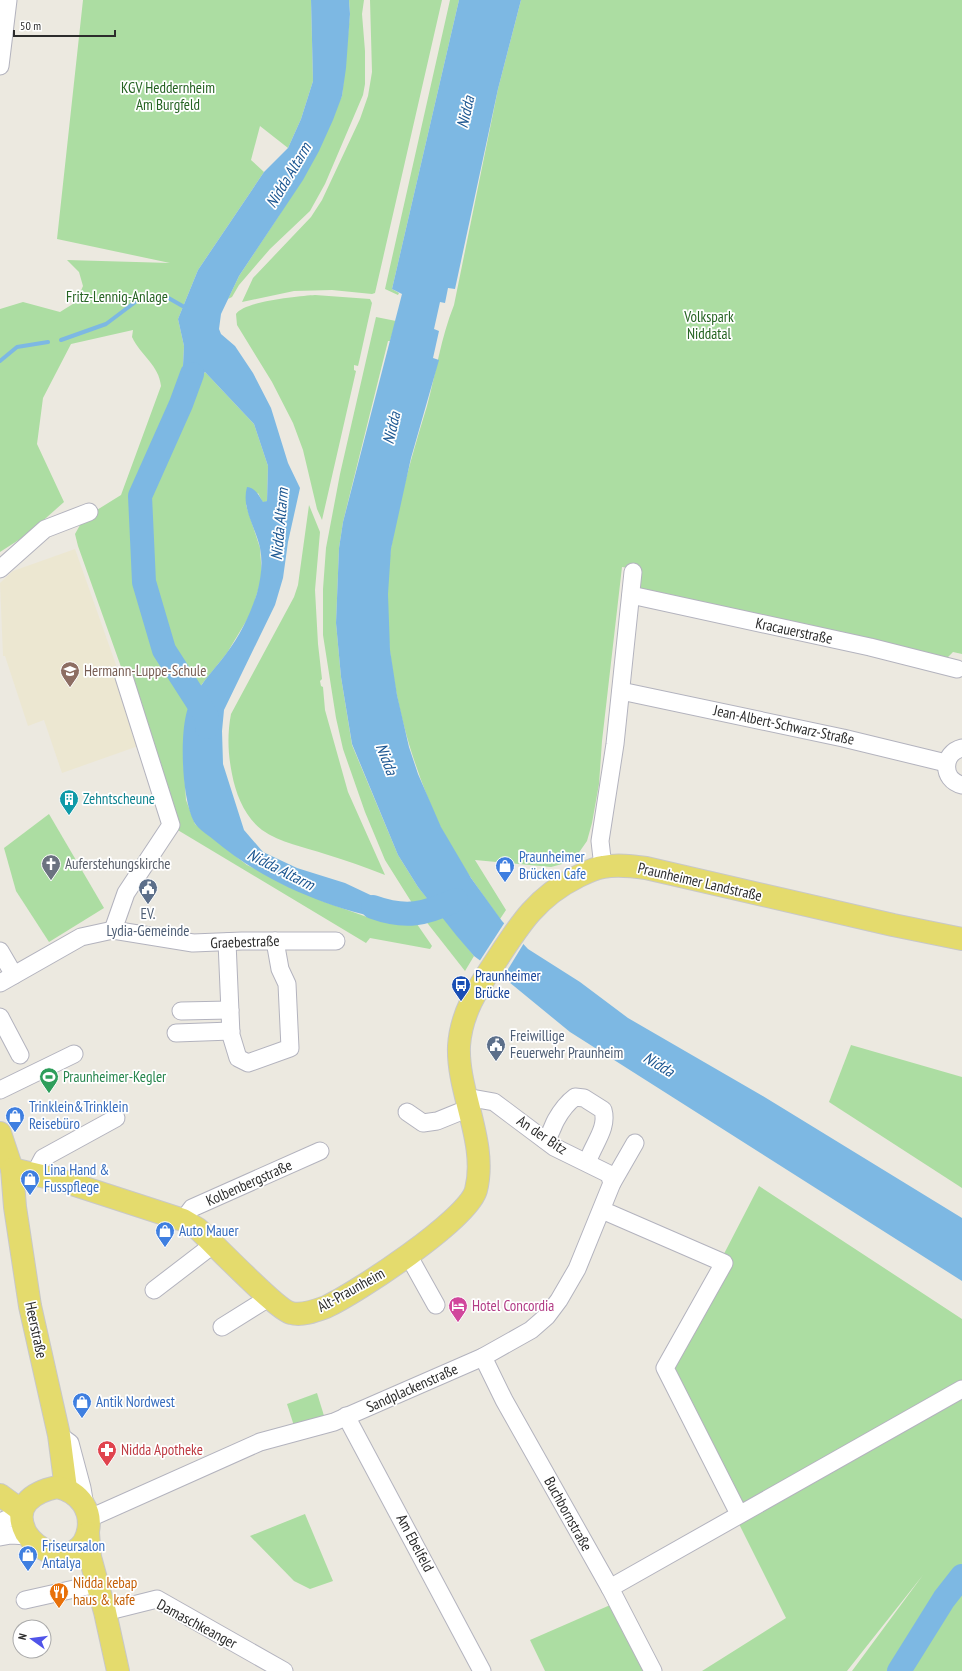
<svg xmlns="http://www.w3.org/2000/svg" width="962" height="1671" font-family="'PT Sans Narrow',sans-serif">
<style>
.education{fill:#ece7d1}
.green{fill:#acdda2}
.water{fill:#7db8e3}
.pier{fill:#ece9e0}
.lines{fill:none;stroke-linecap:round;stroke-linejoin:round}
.stream{stroke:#7db8e3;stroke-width:4}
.river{stroke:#7db8e3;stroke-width:24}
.minor-casing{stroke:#b3b3be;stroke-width:19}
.major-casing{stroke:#c8c8c8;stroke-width:24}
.minor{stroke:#fff;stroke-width:17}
.major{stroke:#e4db6d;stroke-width:22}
.labels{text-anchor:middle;stroke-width:3.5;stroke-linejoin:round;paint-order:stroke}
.park-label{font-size:15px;fill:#256322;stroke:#fff}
.street-label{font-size:15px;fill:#2c2c2c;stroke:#fff}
.education-label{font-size:15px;fill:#785e54;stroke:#fff;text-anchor:start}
.culture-label{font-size:15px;fill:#0d838f;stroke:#fff;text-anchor:start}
.shop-label{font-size:15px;fill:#366cbe;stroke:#fff;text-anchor:start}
.worship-label{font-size:15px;fill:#5b616d;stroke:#fff;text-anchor:start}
.service-label{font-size:15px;fill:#4e5e75;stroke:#fff}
.transit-label{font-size:15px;fill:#164399;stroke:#fff;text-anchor:start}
.leisure-label{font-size:15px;fill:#27864d;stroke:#fff;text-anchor:start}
.hotel-label{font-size:15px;fill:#b23c85;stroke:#fff;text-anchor:start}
.health-label{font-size:15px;fill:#be3a42;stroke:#fff;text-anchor:start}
.food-label{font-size:15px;fill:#c56008;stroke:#fff;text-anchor:start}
.water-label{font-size:16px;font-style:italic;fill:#1b5691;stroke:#fff}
</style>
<rect width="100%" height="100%" fill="#ece9e0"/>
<!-- education -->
<polygon class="education" points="75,549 144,744 62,773 44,720 28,726 5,656 3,656 0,583 13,571"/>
<!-- green -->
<g class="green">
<path d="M83,0H311L313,81L301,119L288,148L260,126L251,160L264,172L198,270L178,319L184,346L181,403L205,372L254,424L268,466L267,501L263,503L258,493L246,505L260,548L262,577L251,613L227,653L202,684L185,727L183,756L186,800L195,824L247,865L322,901L367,917L402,923L408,911L430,943L432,946L430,949L370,938L366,943L176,829L147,740L78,546L75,534L84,518L121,495L161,386C159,365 141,356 132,337L133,330L71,344L43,398L37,444L64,502L28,534L0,552V309L23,302L60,312L76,302L83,286L79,272L67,260L170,263L57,239Z"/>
<polygon points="349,0 364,0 362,14 365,51 365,84 363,95 325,184 310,211 270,249 239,285 232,297 228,299 239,276 280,214 342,96 350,14"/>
<polygon points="370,0 442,0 375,293 372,294 332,290 294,291 242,302 253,278 311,217 322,200 360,119 368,96 372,72"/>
<polygon points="450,0 459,0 392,289 399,293 398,295 385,289"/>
<path d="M521,0H962V654L953,652L947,658L640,588L637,569L622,567L602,741L599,784L592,823L587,841L573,861L551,867L475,860L506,910L500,919C479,889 456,859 440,826C402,744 377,639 391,548C399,499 413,452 427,406C436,373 441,337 454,305L498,89Z"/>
<path d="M315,295L370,299L372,303L359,362L358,366L354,365V370L356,371L322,520L317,509L303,450L293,423L272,382L237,325L236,314C244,301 300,296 315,295Z"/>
<polygon points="376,317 396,321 390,341 388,341 343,522 339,548 336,623 341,677 352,745 398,855 418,887 432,904 412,903 385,860 365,812 343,749 336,718 323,635 323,589 326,548 340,474"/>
<path d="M309,505L320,532L315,590L318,644L322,679L320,681L321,686L323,687L325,710L348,792L385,875C365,867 345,860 325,854C305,847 280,843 262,830C245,817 236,795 232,774C228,754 227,735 231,714L294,597L298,585Z"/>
<polygon points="49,814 104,908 49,942 16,891 4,848"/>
<polygon points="440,913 474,956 465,971 421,915"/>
<polygon points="851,1045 962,1077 962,1188 829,1102"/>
<polygon points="759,1186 962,1319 962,1671 852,1671 923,1575 847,1671 702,1671 786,1618 663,1372"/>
<polygon points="317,1393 325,1419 295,1429 287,1404"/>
<polygon points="305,1514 333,1581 310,1589 294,1581 250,1536"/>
<polygon points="624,1599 655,1671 545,1671 530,1640"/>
</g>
<!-- water -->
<g class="water">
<path d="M311,0H349L350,14L346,68L342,96L333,120L319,151L303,180L239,276L221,314L219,329L221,334L235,346L253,373L271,408L288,463L300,488L288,542L283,578L275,605L224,710L222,731L223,764L244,830L263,852L297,868L345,883L381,900L404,914L400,922C334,911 266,884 214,840C208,835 198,829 194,822C182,798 180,741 186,715C191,694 213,671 226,654C240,636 250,615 257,593C261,578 263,563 260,548C256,528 241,508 247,487C256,488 259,496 263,502L267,501L268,466L254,424L205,372L181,404L184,346L178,319L198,270L264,172L288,148L301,119L313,81Z"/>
<polygon points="459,0 521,0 498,89 455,289 448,288 445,303 440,302 434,329 439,331 433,358 439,360 411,458 391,549 388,594 390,650 397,695 409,747 418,774 441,827 471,878 502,921 528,949 580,982 628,1018 761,1095 962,1218 962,1281 570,1032 509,982 474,956 456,935 418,887 398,855 352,744 341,677 336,623 339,548 343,522 402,294 392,289"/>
</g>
<!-- pier -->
<polygon class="pier" points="505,922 524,943 502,979 479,962"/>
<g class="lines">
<!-- stream -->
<g class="stream">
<polyline points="61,340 106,324 138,300 165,296 186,308"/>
<polyline points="0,361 17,347 48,342"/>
</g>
<!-- river -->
<g class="river">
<polyline points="192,374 181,404 140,496 144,582 164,650 207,717 207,727"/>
<path d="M373,907C406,919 425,914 456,900"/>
<polyline points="899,1671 944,1599 962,1576"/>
</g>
<defs>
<g id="minor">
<polyline points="0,66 8,0"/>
<polyline points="0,569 45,529 89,512"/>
<polyline points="631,595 870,647 957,669"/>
<polyline points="621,691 843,738 946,763"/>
<path d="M962,748C942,753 941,780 962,785"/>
<polyline points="603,867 600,841 615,744 633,572"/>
<polyline points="113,930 126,893 171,825 124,677"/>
<polyline points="227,942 231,1035 238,1058 248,1063 290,1048 287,984 280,969 275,941"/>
<polyline points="0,951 14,975"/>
<polyline points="0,983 81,937 113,930 193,943 242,941 336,941"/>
<polyline points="181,1011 230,1010"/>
<polyline points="0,1017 20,1055"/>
<polyline points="176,1033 231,1031"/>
<polyline points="0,1090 74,1054"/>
<polyline points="466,1097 494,1102 554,1147 609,1174 612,1183"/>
<polyline points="407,1112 423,1123 437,1121 469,1108"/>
<path d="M545,1140C551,1135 552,1127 556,1120C561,1111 567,1103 575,1097L584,1098L603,1110C608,1127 595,1142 589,1158L585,1161"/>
<polyline points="34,1175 43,1158 116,1118"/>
<polyline points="602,1210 724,1263 665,1368 739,1514"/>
<polyline points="183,1220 192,1208 320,1151"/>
<polyline points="406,1256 412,1262 436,1305"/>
<polyline points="154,1290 214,1244"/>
<polyline points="222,1327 262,1302 265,1293"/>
<polyline points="483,1357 504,1400 610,1588 653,1671"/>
<polyline points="346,1416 482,1671"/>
<polyline points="59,1435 70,1443 82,1488 85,1506"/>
<polyline points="90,1518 260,1442 334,1422 483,1357 531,1330 547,1316 559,1300 577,1269 612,1183 635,1143"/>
<polyline points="0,1522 22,1513"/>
<polyline points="0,1537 11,1535 28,1536"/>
<polyline points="610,1588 962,1389"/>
<polyline points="25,1600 92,1585"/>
<polyline points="105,1612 157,1599 284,1671"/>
</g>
<g id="major">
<polyline points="0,1133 12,1169 15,1207 30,1306 59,1435 66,1489"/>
<path d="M12,1169L63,1181L183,1220L198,1229C213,1243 277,1310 291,1313C302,1316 315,1311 326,1307C356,1293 468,1220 476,1190C488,1143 457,1092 459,1046C461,1014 477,989 494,964C518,927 536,897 577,877C585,873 594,868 603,867C617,864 632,866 646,868L893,925L962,939"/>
<path d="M57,1487C108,1498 92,1569 49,1552C40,1548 31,1541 26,1533C12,1506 33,1492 57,1487Z"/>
<polyline points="0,1495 22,1511"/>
<polyline points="88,1533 90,1557 105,1612 118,1671"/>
</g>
</defs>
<!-- minor casing -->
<use href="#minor" class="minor-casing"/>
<!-- major casing -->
<use href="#major" class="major-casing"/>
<!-- minor -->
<use href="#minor" class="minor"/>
<!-- major -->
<use href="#major" class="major"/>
</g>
<!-- icons -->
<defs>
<symbol id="school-pin" viewBox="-11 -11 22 30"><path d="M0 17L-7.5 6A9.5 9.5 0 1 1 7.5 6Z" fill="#8d6e63" stroke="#fff"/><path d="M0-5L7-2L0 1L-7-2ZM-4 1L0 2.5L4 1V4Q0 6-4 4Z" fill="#fff"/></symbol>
<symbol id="building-pin" viewBox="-11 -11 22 30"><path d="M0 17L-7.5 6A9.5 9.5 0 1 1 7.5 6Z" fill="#0f9aa8" stroke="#fff"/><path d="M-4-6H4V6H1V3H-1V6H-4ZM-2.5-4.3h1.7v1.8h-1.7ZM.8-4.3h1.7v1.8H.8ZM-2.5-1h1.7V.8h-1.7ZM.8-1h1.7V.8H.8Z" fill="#fff"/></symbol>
<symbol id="church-pin" viewBox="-11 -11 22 30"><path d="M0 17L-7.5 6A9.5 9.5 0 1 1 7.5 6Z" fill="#6b7280" stroke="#fff"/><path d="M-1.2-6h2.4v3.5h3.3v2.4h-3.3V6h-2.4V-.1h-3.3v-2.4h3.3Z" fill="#fff"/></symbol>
<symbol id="shop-pin" viewBox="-11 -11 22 30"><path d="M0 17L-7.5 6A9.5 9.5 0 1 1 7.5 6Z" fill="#3f7fe0" stroke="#fff"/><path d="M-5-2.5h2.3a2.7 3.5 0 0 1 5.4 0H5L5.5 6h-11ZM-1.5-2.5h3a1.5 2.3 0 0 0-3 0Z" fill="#fff"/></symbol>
<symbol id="civic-pin" viewBox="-11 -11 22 30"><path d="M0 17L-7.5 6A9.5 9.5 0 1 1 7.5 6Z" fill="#5c6f8a" stroke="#fff"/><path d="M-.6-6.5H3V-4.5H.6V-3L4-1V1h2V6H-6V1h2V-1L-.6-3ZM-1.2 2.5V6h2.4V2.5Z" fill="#fff"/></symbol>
<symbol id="bus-pin" viewBox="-11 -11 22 30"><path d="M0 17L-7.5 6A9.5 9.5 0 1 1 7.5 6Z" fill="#1a4fb4" stroke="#fff"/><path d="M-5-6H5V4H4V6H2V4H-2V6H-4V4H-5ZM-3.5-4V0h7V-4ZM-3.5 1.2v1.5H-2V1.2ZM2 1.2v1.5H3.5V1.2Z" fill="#fff"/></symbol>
<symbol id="stadium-pin" viewBox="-11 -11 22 30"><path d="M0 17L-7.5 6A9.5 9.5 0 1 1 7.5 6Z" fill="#2e9e5b" stroke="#fff"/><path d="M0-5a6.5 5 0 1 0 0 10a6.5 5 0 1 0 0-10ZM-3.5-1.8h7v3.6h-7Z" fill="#fff"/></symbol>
<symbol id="hotel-pin" viewBox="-11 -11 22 30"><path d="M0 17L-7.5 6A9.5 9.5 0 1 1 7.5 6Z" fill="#d1479c" stroke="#fff"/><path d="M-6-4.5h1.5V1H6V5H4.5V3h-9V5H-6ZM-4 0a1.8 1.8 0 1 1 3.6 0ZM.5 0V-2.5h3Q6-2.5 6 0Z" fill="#fff"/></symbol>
<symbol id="pharmacy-pin" viewBox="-11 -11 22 30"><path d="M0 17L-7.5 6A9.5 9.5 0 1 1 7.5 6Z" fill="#e0444e" stroke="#fff"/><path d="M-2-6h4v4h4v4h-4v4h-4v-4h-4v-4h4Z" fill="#fff"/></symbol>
<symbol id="restaurant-pin" viewBox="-11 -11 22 30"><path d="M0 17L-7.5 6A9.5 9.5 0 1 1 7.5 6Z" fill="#e8710a" stroke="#fff"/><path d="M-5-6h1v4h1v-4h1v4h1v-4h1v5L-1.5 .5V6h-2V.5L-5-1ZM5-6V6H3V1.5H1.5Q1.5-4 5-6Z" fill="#fff"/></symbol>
</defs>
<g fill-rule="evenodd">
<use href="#school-pin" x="59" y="660" width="22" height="30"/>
<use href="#building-pin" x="58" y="788" width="22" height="30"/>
<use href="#church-pin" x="40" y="853" width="22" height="30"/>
<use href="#shop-pin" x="494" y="855" width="22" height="30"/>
<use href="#civic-pin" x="137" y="877" width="22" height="30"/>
<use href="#bus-pin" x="450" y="974" width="22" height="30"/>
<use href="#civic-pin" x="485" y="1034" width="22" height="30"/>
<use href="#stadium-pin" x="38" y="1066" width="22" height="30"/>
<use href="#shop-pin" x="4" y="1105" width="22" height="30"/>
<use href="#shop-pin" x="19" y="1168" width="22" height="30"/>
<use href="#shop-pin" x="154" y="1220" width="22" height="30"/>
<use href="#hotel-pin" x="447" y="1295" width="22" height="30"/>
<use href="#shop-pin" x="71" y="1391" width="22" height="30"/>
<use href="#pharmacy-pin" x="96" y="1439" width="22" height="30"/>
<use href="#shop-pin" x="17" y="1544" width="22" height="30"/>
<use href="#restaurant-pin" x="48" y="1581" width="22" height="30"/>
</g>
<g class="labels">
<!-- park labels -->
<g class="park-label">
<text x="168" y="93">KGV Heddernheim<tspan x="168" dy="17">Am Burgfeld</tspan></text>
<text x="117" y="302">Fritz-Lennig-Anlage</text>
<text x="709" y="322">Volkspark<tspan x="709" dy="17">Niddatal</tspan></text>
</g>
<!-- street labels -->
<g class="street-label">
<text transform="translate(794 631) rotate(12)" y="5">Kracauerstraße</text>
<text transform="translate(784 725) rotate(12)" y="5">Jean-Albert-Schwarz-Straße</text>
<text transform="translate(700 882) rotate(13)" y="5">Praunheimer Landstraße</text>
<text transform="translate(245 942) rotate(-2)" y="5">Graebestraße</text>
<text transform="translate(542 1135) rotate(34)" y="5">An der Bitz</text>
<text transform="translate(249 1183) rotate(-24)" y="5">Kolbenbergstraße</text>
<text transform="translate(351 1290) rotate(-29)" y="5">Alt-Praunheim</text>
<text transform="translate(36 1330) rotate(78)" y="5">Heerstraße</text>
<text transform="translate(412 1388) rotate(-24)" y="5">Sandplackenstraße</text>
<text transform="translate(568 1514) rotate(61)" y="5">Buchbornstraße</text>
<text transform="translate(415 1543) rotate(62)" y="5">Am Ebelfeld</text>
<text transform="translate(197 1624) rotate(28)" y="5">Damaschkeanger</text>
</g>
<!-- education labels -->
<g class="education-label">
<text x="84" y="676">Hermann-Luppe-Schule</text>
</g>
<!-- culture labels -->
<g class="culture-label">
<text x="83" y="804">Zehntscheune</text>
</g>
<!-- shop labels -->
<g class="shop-label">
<text x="519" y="862">Praunheimer<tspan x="519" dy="17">Brücken Cafe</tspan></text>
<text x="29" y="1112">Trinklein&amp;Trinklein<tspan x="29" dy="17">Reisebüro</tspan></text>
<text x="44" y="1175">Lina Hand &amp;<tspan x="44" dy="17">Fusspflege</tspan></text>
<text x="179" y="1236">Auto Mauer</text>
<text x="96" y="1407">Antik Nordwest</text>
<text x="42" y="1551">Friseursalon<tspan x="42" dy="17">Antalya</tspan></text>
</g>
<!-- worship labels -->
<g class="worship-label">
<text x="65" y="869">Auferstehungskirche</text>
</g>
<!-- service labels -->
<g class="service-label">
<text x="148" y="919">EV.<tspan x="148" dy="17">Lydia-Gemeinde</tspan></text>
<text x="510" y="1041" text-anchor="start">Freiwillige<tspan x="510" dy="17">Feuerwehr Praunheim</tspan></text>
</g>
<!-- transit labels -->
<g class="transit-label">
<text x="475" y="981">Praunheimer<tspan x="475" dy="17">Brücke</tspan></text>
</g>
<!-- leisure labels -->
<g class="leisure-label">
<text x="63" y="1082">Praunheimer-Kegler</text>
</g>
<!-- hotel labels -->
<g class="hotel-label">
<text x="472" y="1311">Hotel Concordia</text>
</g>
<!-- health labels -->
<g class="health-label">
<text x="121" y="1455">Nidda Apotheke</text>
</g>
<!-- food labels -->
<g class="food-label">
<text x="73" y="1588">Nidda kebap<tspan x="73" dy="17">haus &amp; kafe</tspan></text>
</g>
<!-- water labels -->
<g class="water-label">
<text transform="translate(465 112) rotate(-77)" y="6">Nidda</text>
<text transform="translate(288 175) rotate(-59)" y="6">Nidda Altarm</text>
<text transform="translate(391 428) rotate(-77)" y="6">Nidda</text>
<text transform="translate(279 524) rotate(-85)" y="6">Nidda Altarm</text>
<text transform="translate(387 759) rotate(69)" y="6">Nidda</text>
<text transform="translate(281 869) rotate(27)" y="6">Nidda Altarm</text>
<text transform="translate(659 1064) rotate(31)" y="6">Nidda</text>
</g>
</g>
<!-- north arrow -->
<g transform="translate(32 1639) rotate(284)"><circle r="19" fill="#ffffff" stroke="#ababab"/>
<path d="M0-3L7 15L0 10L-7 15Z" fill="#5054e9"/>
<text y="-6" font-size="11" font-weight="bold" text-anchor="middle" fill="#2c2c2c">N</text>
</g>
<!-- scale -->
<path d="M14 30v6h101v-6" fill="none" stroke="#2c2c2c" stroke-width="2"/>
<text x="20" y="30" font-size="12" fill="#2c2c2c" stroke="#ffffff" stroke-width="3" paint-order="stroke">50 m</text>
</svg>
